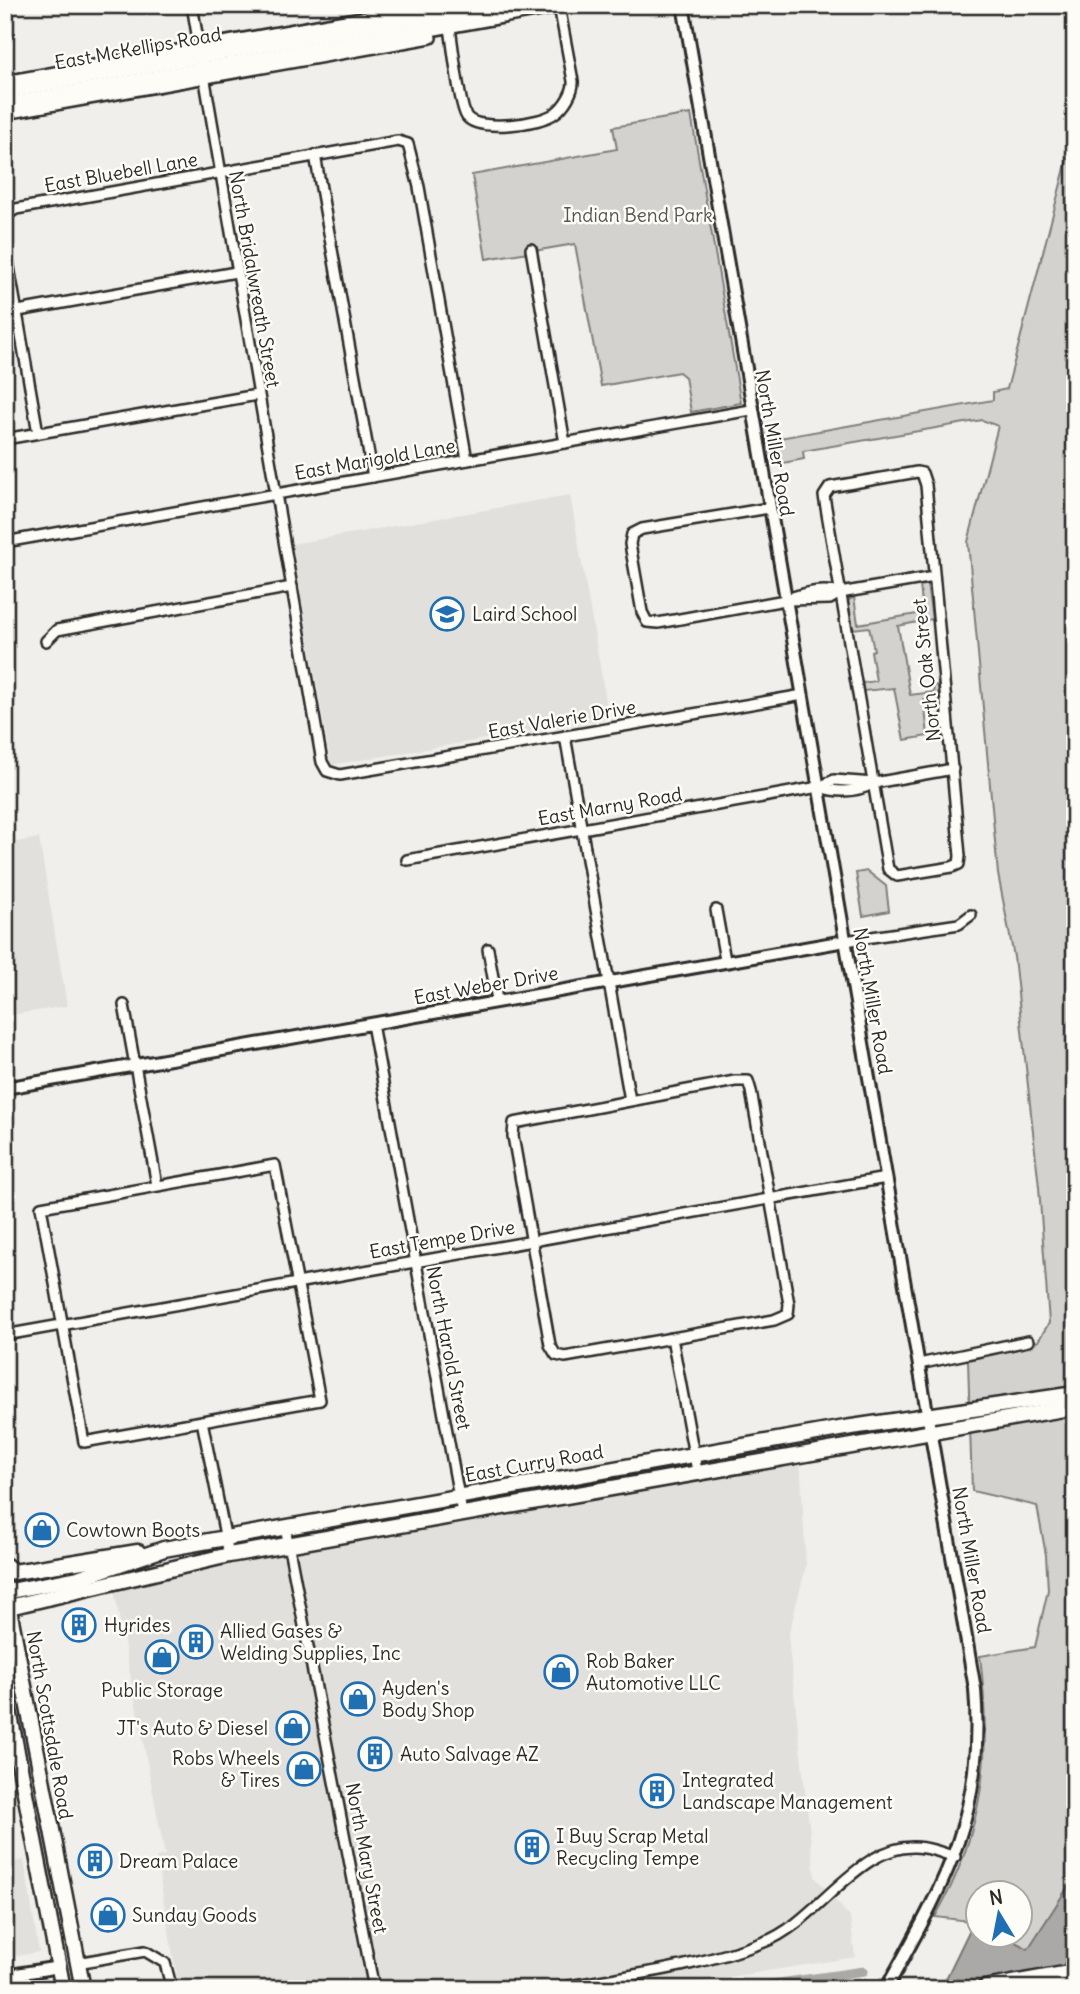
<svg xmlns="http://www.w3.org/2000/svg" width="1080" height="1994" font-family="Delius,sans-serif">
<style>
.built{fill:#e1e0dc}
.green{fill:#d3d2cf;stroke:#7f7e7d;stroke-width:2}
.water{fill:#aaa9a7;stroke:#777775;stroke-width:2}
.lines{fill:none;stroke-linecap:round;stroke-linejoin:round}
.canal{stroke:#aaa9a7;stroke-width:9}
.minor-casing{stroke:#2b2b2b;stroke-width:14}
.tertiary-casing{stroke:#2b2b2b;stroke-width:16}
.primary-casing{stroke:#2b2b2b;stroke-width:19}
.motorway-casing{stroke:#2b2b2b;stroke-width:21}
.minor{stroke:#fdfcf7;stroke-width:9}
.tertiary{stroke:#fdfcf7;stroke-width:10}
.primary{stroke:#fdfcf7;stroke-width:14}
.motorway{stroke:#fdfcf7;stroke-width:16}
.labels{text-anchor:middle;stroke-width:5;stroke-linejoin:round;paint-order:stroke}
.street-label{font-size:19px;fill:#2b2b2b;stroke:#fdfcf7}
.park-label{font-size:19px;fill:#555554;stroke:#fdfcf7}
.poi-label{font-size:19px;fill:#2b2b2b;stroke:#fdfcf7;text-anchor:start}
</style>
<rect width="100%" height="100%" fill="#f0efeb"/>
<filter id="ink" filterUnits="userSpaceOnUse"><feTurbulence type="fractalNoise" baseFrequency=".0143" numOctaves="2"/><feDisplacementMap in="SourceGraphic" scale="14" xChannelSelector="R" yChannelSelector="G"/><feConvolveMatrix kernelMatrix="1 2 1 2 8 2 1 2 1" color-interpolation-filters="sRGB"/></filter>
<g filter="url(#ink)">
<!-- built -->
<g class="built">
<polygon points="570,495 609,718 331,765 292,544"/>
<polygon points="39,838 67,1006 5,1016 5,844"/>
<polygon points="800,1457 806,1566 788,1637 801,1755 815,1877 850,1917 855,1957 655,1989 179,1989 156,1857 165,1855 113,1586 247,1557"/>
<polygon points="24,1860 39,1952 5,1958 5,1863"/>
</g>
<!-- green -->
<g class="green">
<polygon points="691,114 741,403 691,412 685,377 679,372 601,386 575,244 486,259 472,175 617,149 613,127"/>
<path d="M1075,130V1975L1002,1935L1020,1934V1892H978V1922L935,1917C984,1831 992,1754 980,1656L1035,1647L1048,1590L1046,1555L1037,1506L972,1491L968,1360L1030,1346L1038,1341L1049,1323L1039,1187L1014,957L998,874L968,542L998,426L982,420L803,451L804,459L762,467L757,442L993,400V392L1007,389Z"/>
<polygon points="927,584 932,619 898,626 910,695 934,692 933,686 938,685 939,698 924,700 928,736 904,740 894,688 863,691 862,683 876,681 871,651 874,650 869,627 853,629 848,601 854,597 858,624 923,613 920,585"/>
<polygon points="867,871 886,886 889,911 863,916 856,873"/>
</g>
<!-- water -->
<polygon class="water" points="1075,1876 1075,1944 1062,1968 1075,1975 1075,1989 941,1989 974,1921 978,1922 978,1934 1002,1935 1028,1949"/>
<g class="lines">
<!-- canal -->
<polyline class="canal" points="737,1989 864,1971"/>
<defs>
<g id="minor">
<polyline points="192,5 322,762 327,771 340,775 803,695"/>
<path d="M449,21C452,38 459,107 467,117C479,132 542,124 555,113C564,107 574,91 573,81L559,6"/>
<polyline points="5,81 428,5"/>
<polyline points="5,114 431,38 429,29"/>
<polyline points="315,155 373,477"/>
<polyline points="5,216 16,209 398,141 408,144 419,187 467,460"/>
<polyline points="5,244 38,433"/>
<polyline points="531,249 565,443"/>
<polyline points="18,311 236,272"/>
<polyline points="5,439 257,395"/>
<polygon points="917,472 922,473 926,485 960,856 959,864 952,867 897,876 888,869 824,496 830,487"/>
<path d="M769,508L642,529L632,534L630,544L642,612L647,622L658,623L785,600C802,593 822,588 840,593"/>
<polyline points="5,542 751,410"/>
<polyline points="787,600 830,599 840,593 934,577"/>
<polyline points="46,641 57,630 292,587"/>
<polyline points="565,736 630,1100"/>
<path d="M819,787C838,793 856,793 874,783L953,769"/>
<polyline points="407,860 819,787 834,780 874,783"/>
<polyline points="716,910 725,960"/>
<polyline points="845,941 959,924 971,915"/>
<polyline points="488,949 497,1000"/>
<polyline points="124,1005 157,1185"/>
<polyline points="372,1024 462,1513"/>
<polygon points="735,1081 748,1081 751,1091 789,1304 788,1314 774,1320 565,1357 556,1355 550,1345 513,1136 514,1123"/>
<polygon points="275,1165 320,1400 84,1442 41,1207"/>
<polyline points="5,1335 886,1178"/>
<polyline points="672,1338 697,1471"/>
<polyline points="919,1364 1028,1341"/>
<polyline points="202,1421 229,1555"/>
<polyline points="285,1527 374,1989"/>
<polyline points="77,1963 145,1951 165,1963 172,1989"/>
<path d="M552,1989C623,1976 696,1968 764,1942C819,1922 861,1837 924,1848C934,1849 945,1854 955,1857"/>
</g>
<g id="tertiary">
<path d="M683,5L975,1689C985,1816 945,1882 886,1989"/>
<polyline points="5,1088 845,941"/>
<polyline points="5,1976 59,1967"/>
</g>
<g id="primary">
<polyline points="5,91 485,5"/>
<polyline points="5,105 561,5"/>
<polyline points="5,1565 14,1572 138,1552"/>
<polyline points="5,1592 78,1578 164,1549 845,1428 1075,1394"/>
<polyline points="7,1599 83,1989"/>
<polyline points="5,1608 229,1555 1075,1407"/>
<polyline points="5,1690 63,1989"/>
</g>
<polyline id="motorway" points="985,1989 1075,1973"/>
</defs>
<!-- minor casing -->
<use href="#minor" class="minor-casing"/>
<!-- tertiary casing -->
<use href="#tertiary" class="tertiary-casing"/>
<!-- primary casing -->
<use href="#primary" class="primary-casing"/>
<!-- motorway casing -->
<use href="#motorway" class="motorway-casing"/>
<!-- minor -->
<use href="#minor" class="minor"/>
<!-- tertiary -->
<use href="#tertiary" class="tertiary"/>
<!-- primary -->
<use href="#primary" class="primary"/>
<!-- motorway -->
<use href="#motorway" class="motorway"/>
</g>
</g>
<!-- icons -->
<defs>
<symbol id="school-ring" viewBox="-11 -11 22 22"><circle r="9.5" fill="#fdfcf7" stroke="#1f6fb2" stroke-width="1.5"/><path d="M0-5L7-2L0 1L-7-2ZM-4 1L0 2.5L4 1V4Q0 6-4 4Z" fill="#1f6fb2"/></symbol>
<symbol id="shop-ring" viewBox="-11 -11 22 22"><circle r="9.5" fill="#fdfcf7" stroke="#1f6fb2" stroke-width="1.5"/><path d="M-5-2.5h2.3a2.7 3.5 0 0 1 5.4 0H5L5.5 6h-11ZM-1.5-2.5h3a1.5 2.3 0 0 0-3 0Z" fill="#1f6fb2"/></symbol>
<symbol id="building-ring" viewBox="-11 -11 22 22"><circle r="9.5" fill="#fdfcf7" stroke="#1f6fb2" stroke-width="1.5"/><path d="M-4-6H4V6H1V3H-1V6H-4ZM-2.5-4.3h1.7v1.8h-1.7ZM.8-4.3h1.7v1.8H.8ZM-2.5-1h1.7V.8h-1.7ZM.8-1h1.7V.8H.8Z" fill="#1f6fb2"/></symbol>
</defs>
<g fill-rule="evenodd">
<use href="#school-ring" x="428" y="595" width="38" height="38"/>
<use href="#shop-ring" x="23" y="1511" width="38" height="38"/>
<use href="#building-ring" x="60" y="1606" width="38" height="38"/>
<use href="#building-ring" x="177" y="1623" width="38" height="38"/>
<use href="#shop-ring" x="143" y="1638" width="38" height="38"/>
<use href="#shop-ring" x="542" y="1653" width="38" height="38"/>
<use href="#shop-ring" x="339" y="1680" width="38" height="38"/>
<use href="#shop-ring" x="274" y="1709" width="38" height="38"/>
<use href="#building-ring" x="356" y="1735" width="38" height="38"/>
<use href="#shop-ring" x="285" y="1750" width="38" height="38"/>
<use href="#building-ring" x="638" y="1772" width="38" height="38"/>
<use href="#building-ring" x="513" y="1828" width="38" height="38"/>
<use href="#building-ring" x="76" y="1842" width="38" height="38"/>
<use href="#shop-ring" x="89" y="1896" width="38" height="38"/>
</g>
<g class="labels">
<!-- street labels -->
<g class="street-label">
<text transform="translate(138 48) rotate(-10)" y="7">East McKellips Road</text>
<text transform="translate(121 172) rotate(-10)" y="7">East Bluebell Lane</text>
<text transform="translate(255 279) rotate(80)" y="7">North Bridalwreath Street</text>
<text transform="translate(775 443) rotate(80)" y="7">North Miller Road</text>
<text transform="translate(375 459) rotate(-10)" y="7">East Marigold Lane</text>
<text transform="translate(926 670) rotate(-96)" y="7">North Oak Street</text>
<text transform="translate(562 719) rotate(-10)" y="7">East Valerie Drive</text>
<text transform="translate(610 806) rotate(-10)" y="7">East Marny Road</text>
<text transform="translate(486 985) rotate(-10)" y="7">East Weber Drive</text>
<text transform="translate(873 1001) rotate(80)" y="7">North Miller Road</text>
<text transform="translate(442 1239) rotate(-10)" y="7">East Tempe Drive</text>
<text transform="translate(449 1348) rotate(79)" y="7">North Harold Street</text>
<text transform="translate(534 1463) rotate(-10)" y="7">East Curry Road</text>
<text transform="translate(972 1560) rotate(80)" y="7">North Miller Road</text>
<text transform="translate(50 1725) rotate(80)" y="7">North Scottsdale Road</text>
<text transform="translate(367 1858) rotate(79)" y="7">North Mary Street</text>
</g>
<!-- park labels -->
<g class="park-label">
<text x="638" y="222">Indian Bend Park</text>
</g>
<!-- poi labels -->
<g class="poi-label">
<text x="472" y="621">Laird School</text>
<text x="66" y="1537">Cowtown Boots</text>
<text x="104" y="1632">Hyrides</text>
<text x="220" y="1638">Allied Gases &amp;<tspan x="220" dy="22">Welding Supplies, Inc</tspan></text>
<text x="586" y="1668">Rob Baker<tspan x="586" dy="22">Automotive LLC</tspan></text>
<text x="382" y="1695">Ayden's<tspan x="382" dy="22">Body Shop</tspan></text>
<text x="162" y="1697" text-anchor="middle">Public Storage</text>
<text x="268" y="1735" text-anchor="end">JT's Auto &amp; Diesel</text>
<text x="400" y="1761">Auto Salvage AZ</text>
<text x="280" y="1765" text-anchor="end">Robs Wheels<tspan x="280" dy="22">&amp; Tires</tspan></text>
<text x="682" y="1787">Integrated<tspan x="682" dy="22">Landscape Management</tspan></text>
<text x="556" y="1843">I Buy Scrap Metal<tspan x="556" dy="22">Recycling Tempe</tspan></text>
<text x="119" y="1868">Dream Palace</text>
<text x="132" y="1922">Sunday Goods</text>
</g>
</g>
<!-- margin -->
<rect width="1080" height="1994" fill="none" stroke="#fdfcf7" stroke-width="28"/>
<rect x="14" y="14" width="1052" height="1966" fill="none" stroke="#2b2b2b" stroke-width="2.5" filter="url(#ink)"/>
<!-- north arrow -->
<g transform="translate(999 1914) rotate(350)"><circle r="33" fill="#fdfcf7" stroke="#a9a8a5" stroke-width="2"/>
<path d="M0-5L12 26L0 18L-12 26Z" fill="#1f6fb2"/>
<text y="-10" font-size="19" font-weight="bold" text-anchor="middle" fill="#2b2b2b">N</text>
</g>
</svg>
